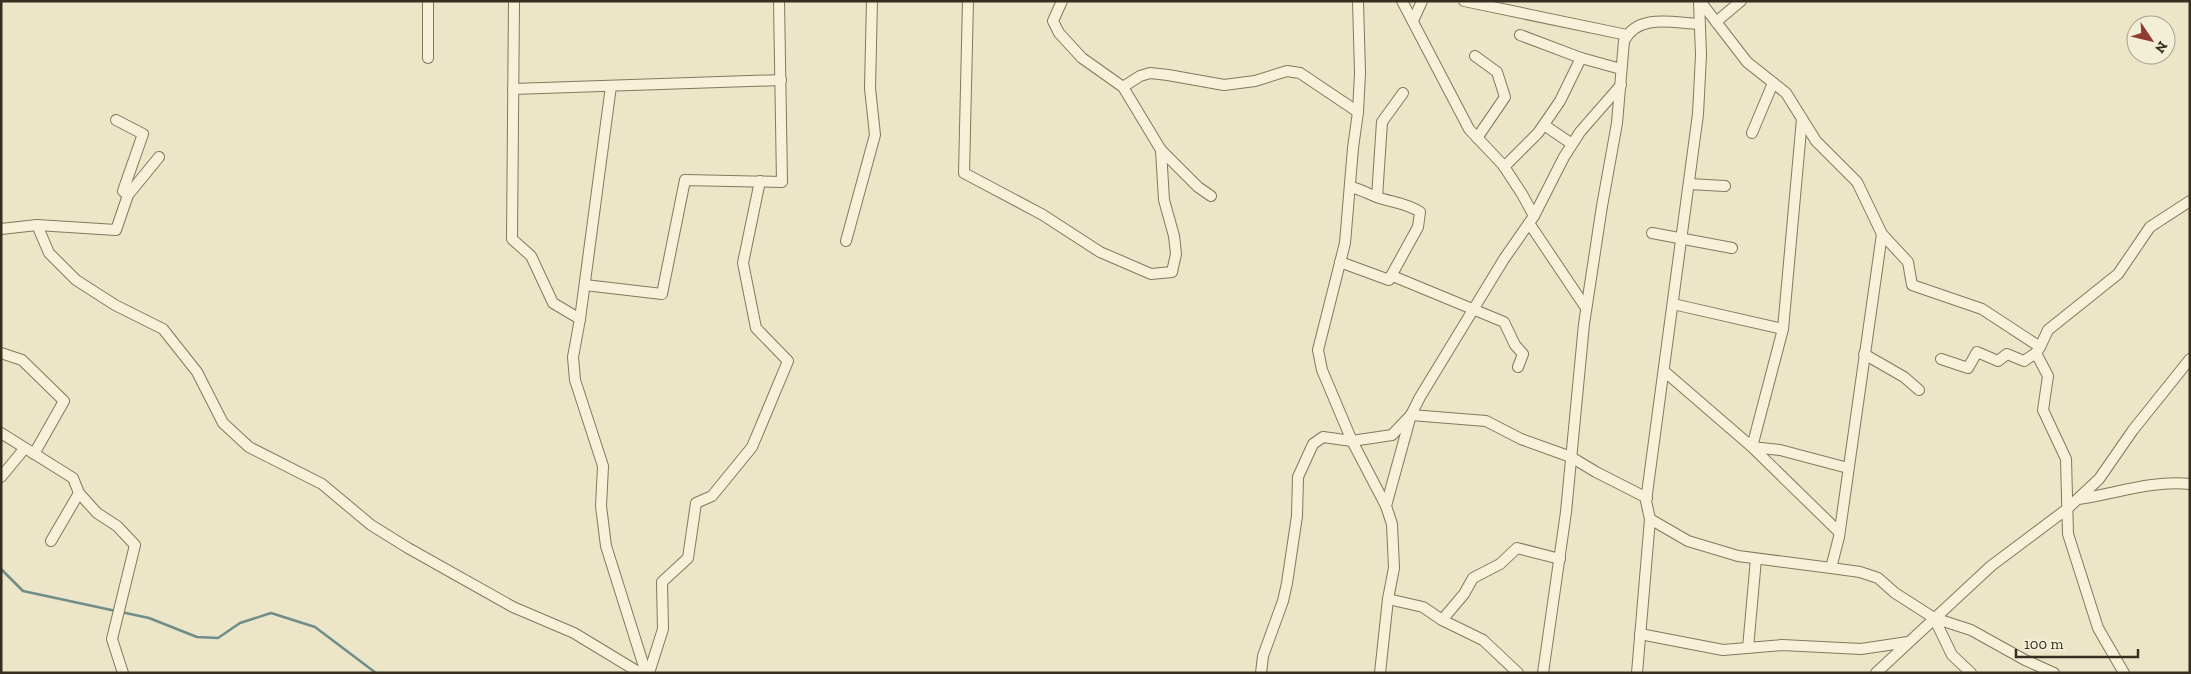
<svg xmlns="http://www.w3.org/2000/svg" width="2191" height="674" font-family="'Zilla Slab',serif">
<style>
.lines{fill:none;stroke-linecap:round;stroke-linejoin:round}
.stream{stroke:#6f8d89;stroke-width:2.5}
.minor-casing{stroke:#86775d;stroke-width:12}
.minor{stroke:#f7f1d9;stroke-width:10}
</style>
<rect width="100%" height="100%" fill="#ece5c7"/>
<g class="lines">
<!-- stream -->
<g class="stream">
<polyline points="1,569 23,591 116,611"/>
<polyline points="121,612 149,618 197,637 218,638 240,623 271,613 315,627 376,673"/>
</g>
<defs>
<g id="minor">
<polyline points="514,1 512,239 531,256 553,303 580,319 573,357 575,380 603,466 601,506 606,546 646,673"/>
<polyline points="968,1 964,173 1043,215 1100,252 1151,274 1172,272 1176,254 1174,236 1164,200 1161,150"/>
<polyline points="1062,1 1053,21 1059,33 1082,58 1123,87 1161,150 1198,187 1211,196"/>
<polyline points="1358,1 1360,73 1358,112 1353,148 1345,243 1318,350 1322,370 1352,441 1386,506 1392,524 1394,568 1388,599 1380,673"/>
<polyline points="1402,1 1469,129 1503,165 1522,194 1534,216"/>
<polyline points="1464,1 1627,35"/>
<polyline points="1700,1 1747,62 1786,93 1816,141 1857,182 1882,234 1908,262 1912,285 1982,309 2040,347 2048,330 2118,274 2150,227 2190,201"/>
<polyline points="1413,21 1422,1"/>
<polyline points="1716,22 1741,1"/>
<polyline points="1520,35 1581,58"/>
<polyline points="1475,56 1497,72 1505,97 1477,138"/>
<polyline points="428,58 428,1"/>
<polyline points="1123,87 1140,76 1150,73 1168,75 1224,85 1255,81 1287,71 1300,73 1358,112"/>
<polyline points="513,89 781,80"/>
<polyline points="116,120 143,134 123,191 128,195"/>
<polyline points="1544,125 1572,144"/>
<polyline points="1752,133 1773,83"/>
<polyline points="1504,167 1538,133 1560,101 1581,58 1621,69"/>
<polyline points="1689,184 1725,186"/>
<path d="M1350,187C1362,189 1371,196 1383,199C1397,203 1408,204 1420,212L1418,227L1391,276"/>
<polyline points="1377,197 1382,122 1403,93"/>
<polyline points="1529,223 1586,308"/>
<polyline points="37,225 116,230 128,195 159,157"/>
<polyline points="1,229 37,225 49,253 76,280 115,305 163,329 197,372 223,423 249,447 322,484 371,525 408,548 513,607 574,633 640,673"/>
<polyline points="1652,233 1732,248"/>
<polyline points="846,241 875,135 870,88 872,1"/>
<polyline points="1340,262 1389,280 1391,276 1395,277 1504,322 1515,345 1523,354 1518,367"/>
<polyline points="585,285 662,294 685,180 782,182 779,1"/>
<polyline points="1673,304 1783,329 1802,119"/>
<polyline points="580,319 611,86"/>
<polyline points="1783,329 1752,447 1780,450 1848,468"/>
<polyline points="2040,347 2036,353 2048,376 2043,410 2066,459 2068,534 2098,628 2124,673"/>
<polyline points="1,353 22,360 64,401 34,454"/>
<polyline points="1864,354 1904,377 1919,390"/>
<polyline points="1941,359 1968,368 1977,352 1998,361 2007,354 2024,361 2036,353"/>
<polyline points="1664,371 1752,447 1839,532"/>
<polyline points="1,433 73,478 79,493 97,513 117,526 135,545 112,639 123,673"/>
<polyline points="1,477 25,448"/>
<path d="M2078,499C2115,494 2151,480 2190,484"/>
<polyline points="1386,506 1411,415 1420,397 1504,259 1534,216 1564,157 1580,132 1621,85"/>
<polyline points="1650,519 1688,541 1738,556 1831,568 1839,537 1882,234"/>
<polyline points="51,541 79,493"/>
<polyline points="1831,568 1860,572 1878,578 1895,593 1934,618 1971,630 2025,660 2054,673"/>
<polyline points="1388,599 1423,607 1442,620 1483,640 1518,673"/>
<polyline points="1934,618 1952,655 1971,673"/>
<polyline points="1442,620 1464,594 1473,578 1500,564 1517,548 1560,559"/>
<polyline points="1640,634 1723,650 1782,645 1861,649 1908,642"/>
<polyline points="1748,648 1756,559"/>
<polyline points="649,673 663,629 662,582 688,558 696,503 712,496 752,447 788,361 756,328 743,263 760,181"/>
<polyline points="1261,673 1263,656 1283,601 1287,583 1297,516 1298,477 1313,444 1323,437 1352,441 1392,435 1411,415 1486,421 1521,439 1571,457 1596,472 1647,498"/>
<path d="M1543,673L1566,512L1584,324L1602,206L1617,123L1624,41C1638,13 1673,23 1699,24"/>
<polyline points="1637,673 1650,519 1646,501 1698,114 1701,55 1699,1"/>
<polyline points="1876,673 1991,566 2067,509 2099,479 2133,430 2190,359"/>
</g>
</defs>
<!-- minor casing -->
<use href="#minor" class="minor-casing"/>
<!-- minor -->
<use href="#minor" class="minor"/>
</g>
<!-- border -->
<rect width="2191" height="674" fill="none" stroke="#372e20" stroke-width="5"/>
<!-- north arrow -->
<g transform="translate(2151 40) rotate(125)"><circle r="24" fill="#f3eed6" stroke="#a8a18d"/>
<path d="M0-4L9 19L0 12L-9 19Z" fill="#913b31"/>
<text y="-8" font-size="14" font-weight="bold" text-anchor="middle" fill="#372e20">N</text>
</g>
<!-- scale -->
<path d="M2016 649v8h122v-8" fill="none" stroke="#372e20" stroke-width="2.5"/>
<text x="2024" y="649" font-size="15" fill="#372e20" stroke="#f3eed6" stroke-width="4" paint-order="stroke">100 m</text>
</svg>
